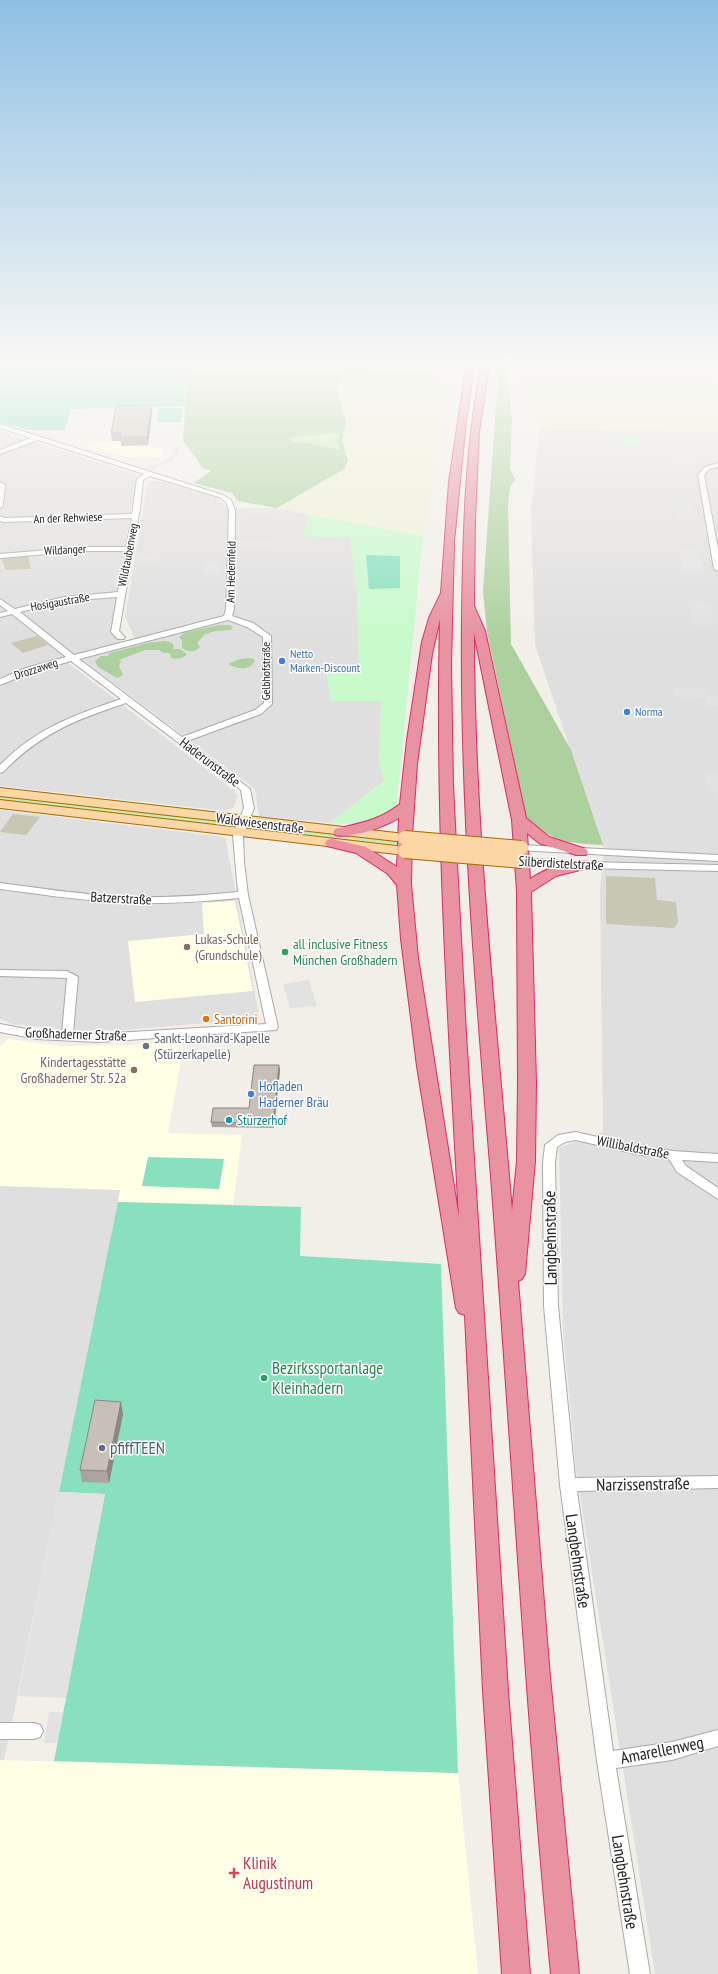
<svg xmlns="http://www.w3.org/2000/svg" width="718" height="1974" font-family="'PT Sans Narrow',sans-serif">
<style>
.residential{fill:#e0dfdf}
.education{fill:#ffffe5}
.construction{fill:#c7c7b4}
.farmland{fill:#eef0d5}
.grass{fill:#cdebb0}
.forest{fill:#add19e;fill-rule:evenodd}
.park{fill:#c8facc}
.pitch{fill:#88e0be}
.parking{fill:#e2e2e2}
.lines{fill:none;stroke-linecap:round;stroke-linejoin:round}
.minor-casing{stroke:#a9a9a9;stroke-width:2}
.major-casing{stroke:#a06b00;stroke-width:2}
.highway-casing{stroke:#dc2a67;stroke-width:2}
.minor{fill:#fff;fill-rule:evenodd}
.major{fill:#fcd6a4;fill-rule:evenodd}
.highway{fill:#e892a2;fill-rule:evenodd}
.major-bridge-casing{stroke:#a06b00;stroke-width:16;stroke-linecap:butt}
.major-bridge{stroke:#fcd6a4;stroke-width:14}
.wall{fill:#aba49e}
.shaded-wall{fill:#8b8681}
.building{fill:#c7bfb8;stroke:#8b8681}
.shop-dot{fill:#3f7fe0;stroke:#fff;stroke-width:1.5}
.education-dot{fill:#8d6e63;stroke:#fff;stroke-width:1.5}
.leisure-dot{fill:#2e9e5b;stroke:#fff;stroke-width:1.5}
.food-dot{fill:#e8710a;stroke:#fff;stroke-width:1.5}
.worship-dot{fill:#6b7280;stroke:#fff;stroke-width:1.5}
.culture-dot{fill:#0f9aa8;stroke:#fff;stroke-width:1.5}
.service-dot{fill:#5c6f8a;stroke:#fff;stroke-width:1.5}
.health-dot{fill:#e0444e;stroke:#fff;stroke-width:1.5}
.labels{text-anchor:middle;stroke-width:3;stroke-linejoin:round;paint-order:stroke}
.far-street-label{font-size:12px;fill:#222;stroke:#fff}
.far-shop-label{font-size:12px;fill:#366cbe;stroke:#fff;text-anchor:start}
.street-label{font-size:14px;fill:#222;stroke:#fff}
.education-label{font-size:14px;fill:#785e54;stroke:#fff;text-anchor:start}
.leisure-label{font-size:14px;fill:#27864d;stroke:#fff;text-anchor:start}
.food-label{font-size:14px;fill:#c56008;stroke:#fff;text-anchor:start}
.worship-label{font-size:14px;fill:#5b616d;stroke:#fff;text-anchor:start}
.shop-label{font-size:14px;fill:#366cbe;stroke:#fff;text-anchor:start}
.culture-label{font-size:14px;fill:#0d838f;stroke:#fff;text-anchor:start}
.near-street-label{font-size:17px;fill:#222;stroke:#fff}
.near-leisure-label{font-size:17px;fill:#27864d;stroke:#fff;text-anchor:start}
.near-service-label{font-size:17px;fill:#4e5e75;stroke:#fff;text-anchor:start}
.near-health-label{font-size:17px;fill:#be3a42;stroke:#fff;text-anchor:start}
</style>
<rect width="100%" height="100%" fill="#f2efe9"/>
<!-- residential -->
<g class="residential">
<polygon points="540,429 718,432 718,1974 655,1974 576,1470 563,1329 559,1148 603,1132 600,889 604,849 535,645 531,507"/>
<polygon points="0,431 137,475 113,618 122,643 63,659 228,786 238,796 233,808 226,811 0,786"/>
<polygon points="151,481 159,481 216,497 227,508 277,508 310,515 303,536 350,537 357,590 359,668 330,701 381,701 379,765 385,780 330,823 259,816 255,789 81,659 137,644 125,617 147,484"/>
<polygon points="0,810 225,837 259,1015 257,1019 124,1030 77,1031 13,1024 0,1019"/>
<polygon points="0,1186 121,1190 4,1760 0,1760"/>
</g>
<!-- education -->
<g class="education">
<polygon points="122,441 122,446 163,448 162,457 134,458 84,447 94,442"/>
<polygon points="235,901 253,991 135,1002 128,941 204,934 202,903"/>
<polygon points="8,1039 62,1046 131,1045 184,1042 168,1133 242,1135 233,1204 118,1202 120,1190 0,1186 0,1046"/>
<polygon points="0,1760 458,1773 478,1974 0,1974"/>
</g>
<!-- construction -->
<g class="construction">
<polygon points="28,555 31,569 6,570 1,558"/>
<polygon points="37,636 48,645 23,653 11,643"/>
<polygon points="13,814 40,817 26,835 0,832"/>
<polygon points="606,876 655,878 657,900 676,902 678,922 674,928 606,924"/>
</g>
<!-- farmland -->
<g class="farmland">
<polygon points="515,361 718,361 718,432 540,429 540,422 533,405 519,381 515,372"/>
<polygon points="349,375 404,379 451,377 423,536 349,523 277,508 344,469 348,461 342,441 346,422 337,393 341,377"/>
</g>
<!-- grass -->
<g class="grass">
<polygon points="339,433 341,450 308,443 293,442 287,438"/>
<polygon points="0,794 223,821 221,825 0,801"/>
<polygon points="264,828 400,840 400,845 263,830"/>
</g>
<!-- forest -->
<g class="forest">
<path d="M0,361H440L433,376L391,377L349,375L341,377L337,393L346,422L342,441L348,461L344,469L277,508L238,501L232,493L194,483L211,471L203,468L183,441L188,363L0,366ZM339,433L338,441L341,450L308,443L293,442L288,438Z"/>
<path d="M499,361H505L512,419L510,468L515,480L510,487L508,504L511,644L571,750L603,845C567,843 553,843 526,817L487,632L483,591Z"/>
<path d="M219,625H230L233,628L231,630L215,631L204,635L197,643L200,647C195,652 188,653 182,648V640L179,637L186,632Z"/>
<path d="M165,641L172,643L174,647L171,652L173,649H180L187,654C184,659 176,659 171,658L170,653H163L159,650H145L119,660L121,662L119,666L123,675L117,678L98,667L95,661L101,656H108L110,653L148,643Z"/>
<path d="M251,658L255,660C250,672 237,669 228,664L240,659Z"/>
</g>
<!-- park -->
<g class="park">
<polygon points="621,435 636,436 639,446 623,445"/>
<polygon points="310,515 423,536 396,811 363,824 330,823 385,780 379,765 381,701 330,701 326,669 359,668 357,590 350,538 303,536"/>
</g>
<!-- pitch -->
<g class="pitch">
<polygon points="187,363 184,406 71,409 65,430 27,430 0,422 0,366"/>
<polygon points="159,408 183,408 181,422 156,422"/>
<polygon points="366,555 400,556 400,588 369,589"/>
<polygon points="148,1157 224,1159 219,1189 142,1186"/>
<polygon points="118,1202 301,1207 300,1256 441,1264 458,1773 54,1761 105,1494 59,1492"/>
</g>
<!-- parking -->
<g class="parking">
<polygon points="174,446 181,446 173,460 152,470 147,469 171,457"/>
<polygon points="673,456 696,457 697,463 685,463 687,473 670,473 667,457"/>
<polygon points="671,500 691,501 695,521 675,520"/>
<polygon points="248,508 272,509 272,517 247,518"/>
<polygon points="272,540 270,546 234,546 235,541"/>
<polygon points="679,547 699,548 703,570 683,570"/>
<polygon points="157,555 156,564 136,564 138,556"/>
<polygon points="203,563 220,563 220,573 202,573"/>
<polygon points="689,601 710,604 714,626 692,625"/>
<polygon points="672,687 707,688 708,696 718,696 718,706 707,706 705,698 674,697"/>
<polygon points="711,772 718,772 718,800 716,791 708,791 705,774 711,774"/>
<polygon points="309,980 317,1006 290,1008 283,984"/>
<polygon points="59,1492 105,1494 66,1698 18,1696"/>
<polygon points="49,1712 63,1712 57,1743 44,1743"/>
</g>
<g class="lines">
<defs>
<g id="minor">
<path d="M0,424L223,495L231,500L235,510L234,609L232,616L253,623L271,636L272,704L261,714L187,741L250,789L254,808L243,836L244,862L248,895L278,1027L276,1030L98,1042L37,1039L0,1032V1024L37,1031L62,1033L67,978L0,976V970L67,971L78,977L73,1033L98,1034L266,1024L239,898C198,902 157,905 116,902C77,900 39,894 0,889V883C38,888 77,894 115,896C156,899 197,896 238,892L233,836L244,808L241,790L126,703C75,720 41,733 3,772L0,773V765C35,729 74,715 121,699L71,661L32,672L0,685V679L26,668L66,657L12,614L0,617V613L8,611L0,605V599L15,609L64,597L118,592L126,551H84L0,558V554L84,547H126L132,518L3,522L0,521V516L4,518L132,514L137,479L144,474L38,440L0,454V450L31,438L0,428ZM150,476L219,497L226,502L229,510L226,609L224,616L74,655L20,612L64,601L117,597L111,632L118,639H124L125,637L119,631L140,508L143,480ZM228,620L247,627L263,637L264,703L255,710L182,737L79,659Z"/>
<polygon points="718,463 718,467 709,469 704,475 718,549 718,571 714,569 698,475 705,467"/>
<polygon points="0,482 5,485 3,506 0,508"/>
<polygon points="521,845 718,855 718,861 518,850 516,848"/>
<polygon points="522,858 583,862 718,865 718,871 583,868 518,863 517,861 518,859"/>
<polygon points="576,1132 636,1146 673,1151 718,1154 718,1162 682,1160 686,1166 718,1188 718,1199 677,1172 669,1159 636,1154 576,1140 565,1142 557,1147 555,1163 558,1306 575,1478 718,1476 718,1488 577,1491 613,1751 672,1742 718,1730 718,1746 672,1760 616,1768 650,1974 630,1974 597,1761 560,1485 544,1306 543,1163 545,1145 558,1135"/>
<polygon points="0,1723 34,1723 40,1725 43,1731 40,1737 34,1739 0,1739"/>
</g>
<g id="major">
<polygon points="0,788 405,834 411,838 405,842 0,796"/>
<polygon points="0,800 405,847 411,851 405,855 0,808"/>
</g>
<g id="highway">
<path d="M467,361H475L466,421L454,542L451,664L453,786L466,1034L508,1691L530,1974H502L483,1691L465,1315L459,1313L456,1308L417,1066L401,939L397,885L388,874L356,853L327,846L325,843L327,840L332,839L366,847L397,867L399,818C384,827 352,839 335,835L333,832L335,829C361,823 378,821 400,804L407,740L422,642L429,618L441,593L449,482ZM440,619C435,819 448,1019 459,1218L418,958L411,884L412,836L417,764L432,654Z"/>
<path d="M482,361H490L479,432L475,519L474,606L485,631L526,818L549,837L586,849L588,852L586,855H576L539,843L527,833L530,879C545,869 571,858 588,862L590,865L588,868L556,876L531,892L536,1083L535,1161L525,1274L522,1279L518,1281L550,1677L579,1974H551C525,1704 511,1434 490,1164C475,983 460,802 462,620C463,533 465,447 482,361ZM474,633L512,820L517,891L518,1083L517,1161L512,1211C496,1018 474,826 474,633Z"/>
</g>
</defs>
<!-- minor casing -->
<use href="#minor" class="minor-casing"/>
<!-- major casing -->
<use href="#major" class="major-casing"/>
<!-- highway casing -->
<use href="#highway" class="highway-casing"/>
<!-- minor -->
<use href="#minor" class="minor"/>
<!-- major -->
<use href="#major" class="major"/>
<!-- highway -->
<use href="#highway" class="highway"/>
<defs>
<g id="major-bridge">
<polyline points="405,838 521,848"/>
<polyline points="405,851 522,861"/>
</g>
</defs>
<!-- major-bridge casing -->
<use href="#major-bridge" class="major-bridge-casing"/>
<!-- major-bridge -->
<use href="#major-bridge" class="major-bridge"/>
</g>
<!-- wall -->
<g class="wall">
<polygon points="152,405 152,413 148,445 121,446 121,441 112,441 111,433"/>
<polygon points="279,1065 280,1070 274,1128 212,1127 211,1122 249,1108"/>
<polygon points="123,1414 109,1483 82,1482 80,1470"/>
</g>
<!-- shaded-wall -->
<g class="shaded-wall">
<polygon points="152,405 152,413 148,445 147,437"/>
<polygon points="279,1065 280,1070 274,1128 273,1124"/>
<polygon points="121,1402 123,1414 109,1483 107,1471"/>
</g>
<!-- building -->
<g class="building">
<polygon points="152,405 147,437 120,437 121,433 111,433 116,406"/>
<polygon points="254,1065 279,1065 273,1124 211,1122 213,1108 249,1108"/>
<polygon points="95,1400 121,1402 107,1471 80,1470"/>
</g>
<!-- sky -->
<linearGradient id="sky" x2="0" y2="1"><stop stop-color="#8fc0e4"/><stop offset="0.57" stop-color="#f9f8f5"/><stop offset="1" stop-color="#f9f8f5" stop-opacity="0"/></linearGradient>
<rect width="718" height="638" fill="url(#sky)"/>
<!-- markers -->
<g class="shop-dot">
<circle cx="282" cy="661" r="4"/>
<circle cx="627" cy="712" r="4"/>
<circle cx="251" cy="1094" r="4"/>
</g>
<g class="education-dot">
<circle cx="187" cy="947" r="4"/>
<circle cx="134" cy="1070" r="4"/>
</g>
<g class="leisure-dot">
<circle cx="285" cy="952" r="4"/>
<circle cx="264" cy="1378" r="4"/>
</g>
<circle class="food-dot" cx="206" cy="1019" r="4"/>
<circle class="worship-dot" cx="146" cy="1046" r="4"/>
<circle class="culture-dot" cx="229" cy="1120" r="4"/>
<circle class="service-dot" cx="102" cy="1448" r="4"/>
<path class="health-dot" d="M232 1867h4v4h4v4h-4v4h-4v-4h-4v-4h4z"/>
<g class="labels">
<!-- far-street labels -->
<g class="far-street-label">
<text transform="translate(68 518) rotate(-2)" y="4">An der Rehwiese</text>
<text transform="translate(65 550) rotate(-3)" y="4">Wildanger</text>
<text transform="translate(128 555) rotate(-79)" y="4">Wildtaubenweg</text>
<text transform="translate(231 572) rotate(-89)" y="4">Am Hedernfeld</text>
<text transform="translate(60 602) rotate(-10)" y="4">Hosigaustraße</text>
<text transform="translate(36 669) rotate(-18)" y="4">Drozzaweg</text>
<text transform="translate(266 671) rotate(-90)" y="4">Gelbhofstraße</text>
</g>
<!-- far-shop labels -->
<g class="far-shop-label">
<text x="290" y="658">Netto<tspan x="290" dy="14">Marken-Discount</tspan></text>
<text x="635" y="716">Norma</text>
</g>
<!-- street labels -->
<g class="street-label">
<text transform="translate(210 762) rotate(37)" y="5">Haderunstraße</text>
<text transform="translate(260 823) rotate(7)" y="5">Waldwiesenstraße</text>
<text transform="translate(561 863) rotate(3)" y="5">Silberdistelstraße</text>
<text transform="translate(121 898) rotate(3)" y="5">Batzerstraße</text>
<text transform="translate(76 1034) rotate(2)" y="5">Großhaderner Straße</text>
<text transform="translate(633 1147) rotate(11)" y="5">Willibaldstraße</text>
</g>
<!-- education labels -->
<g class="education-label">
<text x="195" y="944">Lukas-Schule<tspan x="195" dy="16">(Grundschule)</tspan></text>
<text x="126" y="1067" text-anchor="end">Kindertagesstätte<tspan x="126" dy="16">Großhaderner Str. 52a</tspan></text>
</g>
<!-- leisure labels -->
<g class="leisure-label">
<text x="293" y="949">all inclusive Fitness<tspan x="293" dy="16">München Großhadern</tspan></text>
</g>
<!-- food labels -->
<g class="food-label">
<text x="214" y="1024">Santorini</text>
</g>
<!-- worship labels -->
<g class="worship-label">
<text x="154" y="1043">Sankt-Leonhard-Kapelle<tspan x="154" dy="16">(Stürzerkapelle)</tspan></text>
</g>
<!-- shop labels -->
<g class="shop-label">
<text x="259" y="1091">Hofladen<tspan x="259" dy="16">Haderner Bräu</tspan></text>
</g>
<!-- culture labels -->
<g class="culture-label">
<text x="237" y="1125">Stürzerhof</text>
</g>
<!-- near-street labels -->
<g class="near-street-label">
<text transform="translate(550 1238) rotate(-91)" y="6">Langbehnstraße</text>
<text transform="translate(643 1484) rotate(-1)" y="6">Narzissenstraße</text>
<text transform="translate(578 1561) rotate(82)" y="6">Langbehnstraße</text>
<text transform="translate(662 1750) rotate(-11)" y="6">Amarellenweg</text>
<text transform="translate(625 1882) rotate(81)" y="6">Langbehnstraße</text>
</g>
<!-- near-leisure labels -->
<g class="near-leisure-label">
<text x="272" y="1374">Bezirkssportanlage<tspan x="272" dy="20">Kleinhadern</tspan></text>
</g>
<!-- near-service labels -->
<g class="near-service-label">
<text x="110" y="1454">pfiffTEEN</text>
</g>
<!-- near-health labels -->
<g class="near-health-label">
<text x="243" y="1869">Klinik<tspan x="243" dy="20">Augustinum</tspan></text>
</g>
</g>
</svg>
